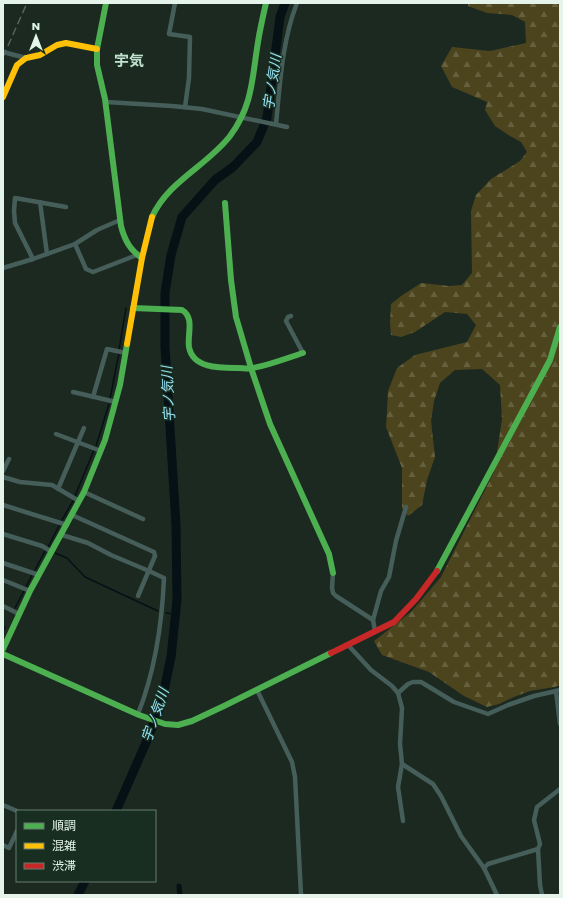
<svg xmlns="http://www.w3.org/2000/svg" width="563" height="898" font-family="Poppins,'Noto Sans JP',sans-serif">
<style>
.forest{fill:url(#forest-firs)}
.lines{fill:none;stroke-linecap:round;stroke-linejoin:round}
.stream{stroke:#051114;stroke-width:1.5}
.canal{stroke:#051114;stroke-width:5}
.river{stroke:#051114;stroke-width:9}
.street{stroke:#465e5a;stroke-width:4.5}
.fast{stroke:#4caf50;stroke-width:6}
.slow{stroke:#ffc107;stroke-width:6}
.jam{stroke:#c62828;stroke-width:6}
.rail{stroke:#53635e;stroke-width:1.5;stroke-dasharray:8 4;stroke-linecap:butt}
.labels{text-anchor:middle;stroke-width:3;stroke-linejoin:round;paint-order:stroke}
.water-label{font-size:14px;font-style:italic;fill:#98e4f9;stroke:#172e20}
.quarter-label{font-size:15px;font-weight:bold;fill:#c4e0cd;stroke:#172e20}
</style>
<defs>
<pattern id="forest-firs" width="22" height="20" patternUnits="userSpaceOnUse"><rect width="22" height="20" fill="#4c441d"/><path d="M5 1l3.5 6h-7zM16 11l3.5 6h-7z" fill="#66603e"/></pattern>
</defs>
<rect width="100%" height="100%" fill="#1c2921"/>
<!-- forest -->
<polygon class="forest" points="468,3 560,3 560,685 555,687 530,691 514,697 499,704 487,707 464,696 429,672 382,655 374,641 411,612 441,577 494,472 502,419 500,385 482,369 455,370 440,383 434,401 431,421 435,457 427,480 422,505 408,516 402,508 402,468 386,427 388,391 397,368 415,355 467,342 476,325 467,314 445,312 415,332 401,337 391,335 390,323 391,304 401,296 421,283 449,286 462,285 472,273 471,211 476,195 491,179 520,161 527,152 521,142 510,136 495,126 485,110 487,102 452,87 441,66 452,47 490,51 526,43 525,22 512,15 487,13 468,6"/>
<g class="lines">
<!-- stream -->
<g class="stream">
<polyline points="119,350 126,308"/>
<polyline points="110,399 119,353"/>
<polyline points="96,446 109,404"/>
<polyline points="75,496 94,450"/>
<polyline points="62,520 73,501"/>
<polyline points="48,547 60,524"/>
<polyline points="55,553 67,558 85,577 158,611"/>
<polyline points="35,570 45,551"/>
<polyline points="26,587 32,575"/>
<polyline points="15,608 24,591"/>
<polyline points="166,613 176,614"/>
<polyline points="3,631 5,627"/>
</g>
<!-- canal -->
<polyline class="canal" points="179,886 180,895"/>
<!-- river -->
<g class="river">
<polyline points="116,811 145,745 161,705 171,657 177,600 176,525 165,347 165,293 171,255 182,217 215,180 233,167 257,142 267,118 280,17 285,3"/>
<polyline points="78,895 85,881"/>
</g>
<!-- street -->
<g class="street">
<polyline points="175,3 169,34 190,37 189,78 185,107"/>
<polyline points="3,52 26,58"/>
<polyline points="106,102 172,106 202,109 287,127"/>
<path d="M276,124C280,84 282,41 297,3"/>
<polyline points="40,202 47,254"/>
<polyline points="75,244 86,269 93,272 137,255"/>
<polyline points="33,259 15,223 14,211 15,198 66,207"/>
<polyline points="3,268 33,259 75,244 97,230 120,220"/>
<polyline points="291,316 288,317 286,321 303,353"/>
<polyline points="73,392 116,402"/>
<polyline points="93,397 107,349 126,353"/>
<polyline points="56,434 101,451"/>
<polyline points="3,471 9,459"/>
<polyline points="3,477 20,482 52,485 79,501"/>
<polyline points="58,489 84,428"/>
<polyline points="84,492 143,519"/>
<polyline points="3,505 67,525"/>
<polyline points="72,515 154,552 155,556 138,596"/>
<polyline points="3,534 42,546 52,552"/>
<path d="M62,535L88,543L111,555L149,571L164,578C162,624 155,671 138,714"/>
<polyline points="3,563 39,575"/>
<polyline points="333,573 332,588 333,593 336,596 373,620 375,631"/>
<polyline points="3,580 30,591"/>
<polyline points="3,606 19,614"/>
<polyline points="373,620 381,591 389,577 396,541 406,507"/>
<polyline points="348,645 371,670 392,686 398,693 402,708 400,744 402,764 398,787 403,821"/>
<polyline points="257,690 292,762 295,777 301,895"/>
<polyline points="560,690 556,691 560,724"/>
<polyline points="398,693 408,684 413,682 421,682 454,702 488,714 508,705 534,696 556,691"/>
<polyline points="402,764 433,784 441,796 461,836 484,868"/>
<polyline points="3,805 17,811"/>
<polyline points="3,845 9,848 17,831"/>
<polyline points="497,895 484,868 488,864 538,849"/>
<polyline points="542,895 540,885 538,849 540,844 534,820 537,807 560,789"/>
</g>
<!-- fast -->
<g class="fast">
<path d="M106,3L97,49V65L105,99L121,226C125,241 130,250 142,258"/>
<polyline points="225,203 231,280 236,317 251,368 270,424 329,554 333,573"/>
<path d="M152,217C168,181 207,166 230,136C253,105 252,78 258,42C260,29 263,16 266,3"/>
<path d="M133,308L182,310C195,318 187,334 189,347C193,369 221,368 238,368C243,368 248,369 253,368C270,365 287,358 303,353"/>
<polyline points="437,571 550,360 560,327"/>
<polyline points="3,649 30,591 84,492 105,440 120,385 127,344"/>
<polyline points="3,654 139,715 165,724 178,725 192,721 224,706 331,653"/>
</g>
<!-- slow -->
<g class="slow">
<polyline points="3,97 17,65 26,58 40,55 57,45 66,43 97,49"/>
<polyline points="127,344 142,258 152,217"/>
</g>
<!-- jam -->
<polyline class="jam" points="331,653 394,622 416,599 437,571"/>
<!-- rail -->
<polyline class="rail" points="3,57 27,3"/>
</g>
<g class="labels">
<!-- water labels -->
<g class="water-label">
<text transform="translate(272 82) rotate(-82)" y="5">宇ノ気川</text>
<text transform="translate(168 394) rotate(-93)" y="5">宇ノ気川</text>
<text transform="translate(155 715) rotate(-71)" y="5">宇ノ気川</text>
</g>
<!-- quarter labels -->
<g class="quarter-label">
<text x="129" y="66">宇気</text>
</g>
</g>
<!-- border -->
<rect width="563" height="898" fill="none" stroke="#e5f4ea" stroke-width="8"/>
<!-- legend -->
<rect x="16" y="810" width="140" height="72" fill="#172e20" stroke="#697d71"/>
<rect x="24" y="823" width="20" height="6" fill="#4caf50" stroke="#697d71"/>
<text x="52" y="830" font-size="12" fill="#e5f4ea">順調</text>
<rect x="24" y="843" width="20" height="6" fill="#ffc107" stroke="#697d71"/>
<text x="52" y="850" font-size="12" fill="#e5f4ea">混雑</text>
<rect x="24" y="863" width="20" height="6" fill="#c62828" stroke="#697d71"/>
<text x="52" y="870" font-size="12" fill="#e5f4ea">渋滞</text>
<!-- north arrow -->
<g transform="translate(36 36)" stroke="#172e20" stroke-width="3" paint-order="stroke">
<path d="M0-3L7 15L0 10L-7 15Z" fill="#e5f4ea"/>
<text y="-6" font-size="11" font-weight="bold" text-anchor="middle" fill="#e5f4ea">N</text>
</g>
</svg>
